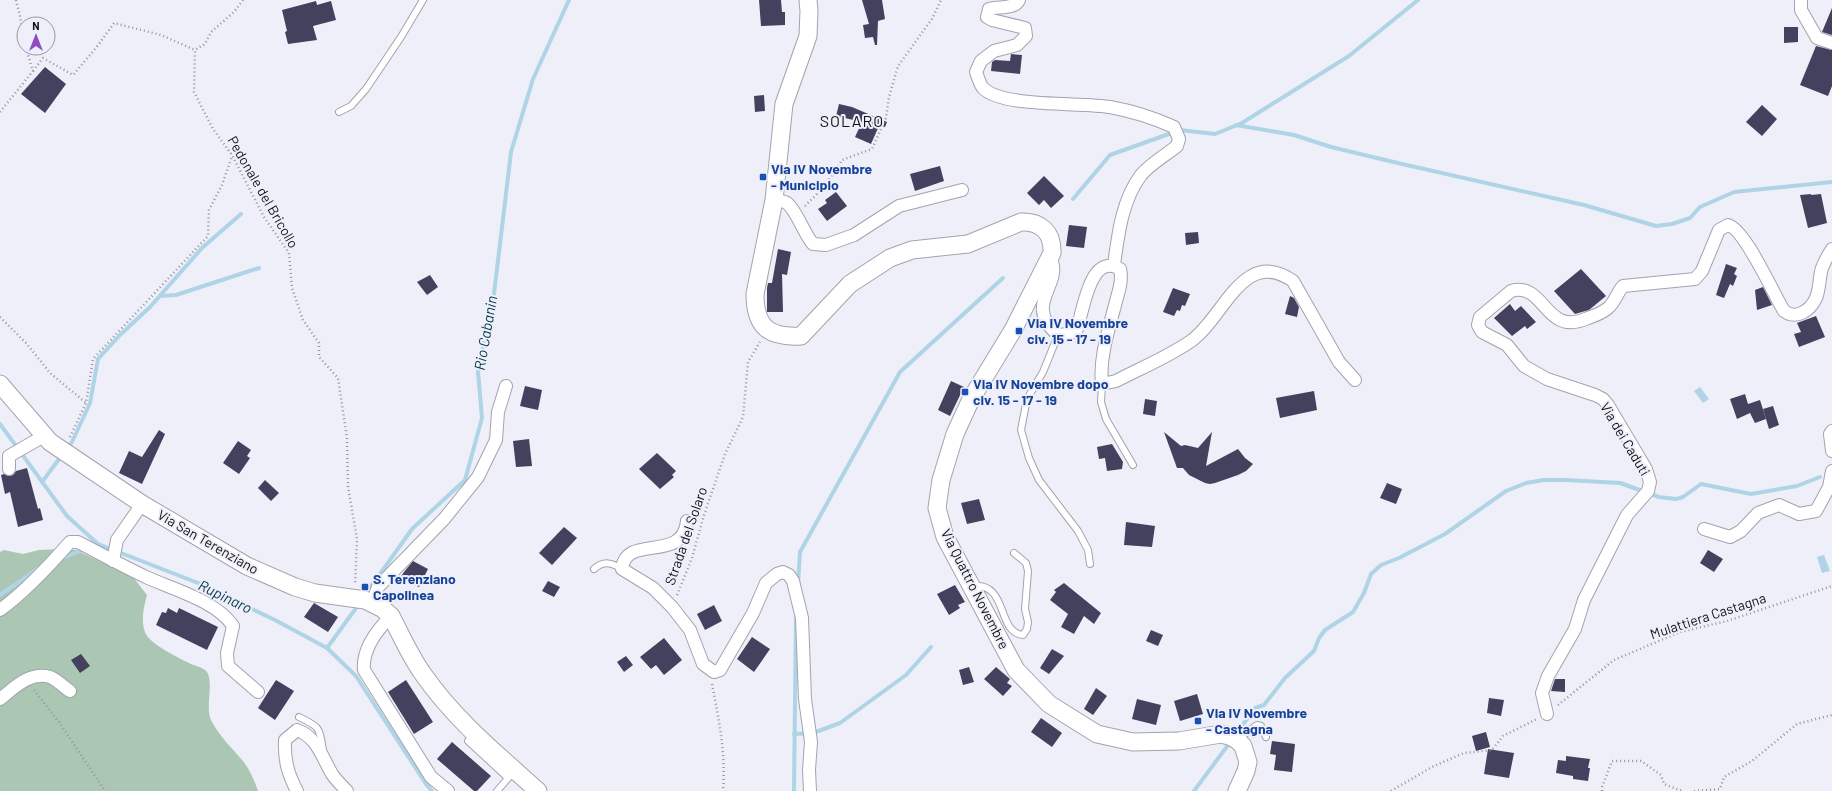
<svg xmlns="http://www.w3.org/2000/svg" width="1832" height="791" font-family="Barlow,sans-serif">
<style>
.green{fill:#acc6b4}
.water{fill:#aed4e6}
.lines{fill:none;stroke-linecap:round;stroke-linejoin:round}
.stream{stroke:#aed4e6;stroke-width:4}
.building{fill:#43415d}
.lane-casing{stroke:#a3a3ad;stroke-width:8}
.street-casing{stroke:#a3a3ad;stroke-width:14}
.secondary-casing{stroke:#a3a3ad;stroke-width:19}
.path{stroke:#95959d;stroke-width:2.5;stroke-dasharray:1 3;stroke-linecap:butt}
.lane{stroke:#fff;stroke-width:6}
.street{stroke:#fff;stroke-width:12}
.secondary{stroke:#fff;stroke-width:17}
.transit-dot{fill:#1a4fb4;stroke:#efeffa;stroke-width:1.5}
.labels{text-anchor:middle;stroke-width:4;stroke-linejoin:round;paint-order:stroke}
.transit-label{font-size:14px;font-weight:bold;fill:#164399;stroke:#efeffa;text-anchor:start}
.street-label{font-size:14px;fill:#121216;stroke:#efeffa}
.water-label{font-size:15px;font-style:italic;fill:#01394c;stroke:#efeffa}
.quarter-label{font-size:16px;letter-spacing:1px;fill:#121216;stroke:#efeffa}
</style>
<rect width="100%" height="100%" fill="#efeffa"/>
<!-- green -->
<path class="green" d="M63,549L76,550L133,577L147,595C144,606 139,626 148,637C156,647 179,658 191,664C196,666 204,668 207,672C214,684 205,706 211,720C219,736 232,748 243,761C250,770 254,780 258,791H0V552L4,550L23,554L39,550Z"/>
<!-- water -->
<g class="water">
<polygon points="1700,387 1709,399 1703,403 1694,391"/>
<polygon points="1824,555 1830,571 1822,573 1817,557"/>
</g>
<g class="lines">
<!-- stream -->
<g class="stream">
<polyline points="1236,125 1294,135 1331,147 1402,164 1584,205 1656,226 1672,224 1690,218 1700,207 1734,192 1832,182"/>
<polyline points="1073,199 1110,155 1180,130 1215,134 1242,123 1349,56 1418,0"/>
<polyline points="160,296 176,295 259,268"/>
<polyline points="0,424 67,516 98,544 198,583 275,620 327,648 356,676 426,784 432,791"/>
<polyline points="68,448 72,442 90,403 98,359 120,335 150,307 202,248 241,214"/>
<polyline points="42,482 62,455"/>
<polyline points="60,559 85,549"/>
<polyline points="798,584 800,552 900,372 1003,278"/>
<polyline points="0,595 42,566"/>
<polyline points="365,595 412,529 465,480 482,418 478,372 494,294 511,152 533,79 569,0"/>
<polyline points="327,648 359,604"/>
<polyline points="794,734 813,733 840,723 906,675 931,647"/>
<polyline points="1236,734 1255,708 1264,705 1285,678 1314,651 1319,638 1325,630 1353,612 1364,593 1371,574 1381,565 1399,558 1445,534 1506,491 1526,483 1544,480 1566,480 1620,483 1659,497 1676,499 1683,497 1701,484 1751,494 1797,486 1820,477"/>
<polyline points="794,791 796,615"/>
<polyline points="1194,791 1231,741"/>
</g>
</g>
<!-- building -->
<g class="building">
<polygon points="759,0 781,0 782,12 785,12 785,25 761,26"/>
<polygon points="862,0 882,0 885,19 878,21 877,45 875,45 873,37 865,38 863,25 869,24"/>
<polygon points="316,1 317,5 331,1 336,20 313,26 317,40 288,44 285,32 287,31 282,10"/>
<polygon points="1832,8 1832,35 1822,32"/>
<polygon points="1784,27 1798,27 1798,42 1784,43"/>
<polygon points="1816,46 1832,50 1832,86 1828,96 1800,85"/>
<polygon points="1011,54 1022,55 1020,74 991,71 992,62 995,60 1010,61"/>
<polygon points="45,67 66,84 45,113 21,94"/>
<polygon points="764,95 765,111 755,112 754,96"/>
<polygon points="839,104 852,107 887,122 885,127 879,126 871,144 855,137 862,122 836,116"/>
<polygon points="1762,105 1777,119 1762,136 1746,122"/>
<polygon points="940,166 944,181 915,191 910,174"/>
<polygon points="1044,176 1064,196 1051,208 1044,200 1039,205 1027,193"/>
<polygon points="836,192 847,206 827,221 818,209 827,203 825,200"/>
<polygon points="1811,194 1811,195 1821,194 1827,223 1808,228 1800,195"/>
<polygon points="1069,225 1087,227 1084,248 1066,246"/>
<polygon points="1198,232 1199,243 1186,245 1185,233"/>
<polygon points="778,249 791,252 787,275 782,274 783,312 767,312 767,288 768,283 772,283"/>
<polygon points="1726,264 1737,268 1734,274 1737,276 1733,286 1730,284 1724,298 1716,295"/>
<polygon points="1581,269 1606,296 1589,310 1575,314 1554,291"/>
<polygon points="430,275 438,287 427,295 417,282"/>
<polygon points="1763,287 1772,305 1757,310 1755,290"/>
<polygon points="1173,288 1190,294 1185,306 1182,305 1180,311 1177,310 1174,316 1163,312"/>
<polygon points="1290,296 1294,298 1299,307 1297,317 1285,314"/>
<polygon points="1510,304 1515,311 1521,306 1536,322 1527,329 1525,326 1512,336 1494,318"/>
<polygon points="1816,316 1825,337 1799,347 1794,334 1801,332 1797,323"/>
<polygon points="951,381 964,387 950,416 938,410"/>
<polygon points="525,386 542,390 538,410 520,406"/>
<polygon points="1314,391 1317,410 1280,418 1276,398"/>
<polygon points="1745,394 1748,404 1760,400 1766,419 1755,423 1750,413 1737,419 1730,399"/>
<polygon points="1145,399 1157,401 1155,416 1143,414"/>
<polygon points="1773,406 1779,425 1769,429 1763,409"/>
<polygon points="159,430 165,434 142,484 119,473 129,451 142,457"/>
<polygon points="1164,432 1181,446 1185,445 1198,448 1212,432 1206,466 1238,449 1245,458 1253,464 1246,471 1238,475 1215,483 1210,484 1205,483 1189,475 1183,468 1177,468"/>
<polygon points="529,439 532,466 516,467 513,441"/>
<polygon points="238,441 251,450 247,456 250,458 239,474 223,463"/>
<polygon points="1112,444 1123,462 1122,469 1107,471 1105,458 1099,459 1097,447"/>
<polygon points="657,453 676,471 672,475 674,477 660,489 639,469"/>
<polygon points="27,468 38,509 40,508 43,520 18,527 10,492 5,494 1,475 4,474 9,476 13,475 16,471"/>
<polygon points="265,480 279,493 271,501 258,488"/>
<polygon points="1387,483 1402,489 1396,504 1380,498"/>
<polygon points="979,499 985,520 967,524 961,503"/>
<polygon points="1126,522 1155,526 1152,547 1124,545"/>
<polygon points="564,527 577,538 552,565 539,553"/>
<polygon points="1708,550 1723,559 1714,572 1700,563"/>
<polygon points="413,561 428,569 419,587 400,578 404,572"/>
<polygon points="548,581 560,587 554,597 542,591"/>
<polygon points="1064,583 1101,613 1094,624 1084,616 1074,634 1061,627 1068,614 1050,600 1056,592 1054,590"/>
<polygon points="955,585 965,602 958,605 960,608 949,615 937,594"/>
<polygon points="314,603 338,617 328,632 304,617"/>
<polygon points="714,605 722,621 705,630 697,614"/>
<polygon points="168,608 177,613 179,608 218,627 207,650 156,625 162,612 166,613"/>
<polygon points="1151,630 1163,635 1158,646 1146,641"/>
<polygon points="752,637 770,649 754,672 737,659"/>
<polygon points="664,638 682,660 664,675 656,665 651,669 640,657"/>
<polygon points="1052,649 1064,656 1049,674 1040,668"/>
<polygon points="81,654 90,666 80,673 71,660"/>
<polygon points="626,656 633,665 624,672 617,662"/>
<polygon points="969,667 974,682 963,685 959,670"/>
<polygon points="996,667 1010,679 1007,683 1012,686 1003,696 984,679"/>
<polygon points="1555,679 1565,679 1565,692 1551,691"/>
<polygon points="276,680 294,691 275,720 258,708"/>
<polygon points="406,680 433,722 414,734 388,692"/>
<polygon points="1096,688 1107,696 1093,715 1084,709"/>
<polygon points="1197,694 1203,714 1180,721 1174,701"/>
<polygon points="1489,698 1504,700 1501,716 1487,713"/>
<polygon points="1137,699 1161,705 1156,725 1132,719"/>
<polygon points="1041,718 1062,733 1052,747 1031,732"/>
<polygon points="1486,732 1490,747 1476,751 1472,736"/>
<polygon points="1272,741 1295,744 1292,772 1274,770 1276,755 1270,754"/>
<polygon points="452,742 491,776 477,791 474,791 437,759"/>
<polygon points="1488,749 1514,753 1509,778 1484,774"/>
<polygon points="1566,756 1590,759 1588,768 1590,768 1588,781 1573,779 1573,776 1556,773 1558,760 1566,761"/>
</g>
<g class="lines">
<defs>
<g id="lane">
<polyline points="339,112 351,106 366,89 401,37 423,0"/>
<polyline points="1058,335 1043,372 1027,399 1021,430 1029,458 1039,480 1078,531 1088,550 1090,564"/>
<polyline points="1102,384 1101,402 1106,419 1133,465"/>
<path d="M594,569C604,560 612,563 622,569"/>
<path d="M973,586C1009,583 996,632 1023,635L1027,629L1028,622L1025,609L1028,571L1026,563L1014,553"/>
<path d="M299,717C320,727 319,727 323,750"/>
<polyline points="1238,739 1257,725 1261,726 1266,737"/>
<polyline points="468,741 508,778"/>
<polyline points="497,791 510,776"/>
</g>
<g id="street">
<path d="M1019,0C1014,10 998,6 989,9L987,17L992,20L1025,28L1026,36L1017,45L994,51L981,61L976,72C978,77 980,85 983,88C1002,108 1082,102 1110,107C1132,111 1154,118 1174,127L1179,139L1177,146C1166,155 1150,164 1141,175C1122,200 1118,235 1114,265"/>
<polyline points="1801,0 1801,10 1817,38 1832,43"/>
<path d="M774,200C778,201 784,201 787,203C797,211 804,234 813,244L826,245L854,235L899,206L962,190"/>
<path d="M1050,257C1065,285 1021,303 1058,335L1069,334L1077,329C1083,312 1090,251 1120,269C1123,281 1118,293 1115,305C1109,329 1099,358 1102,384L1116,381C1141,368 1168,357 1191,341C1224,318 1243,246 1293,281L1339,362L1355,380"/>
<polyline points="1832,431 1830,434 1832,451"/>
<polyline points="9,469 9,456 44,436"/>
<path d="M687,521C683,564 625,533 622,569L653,588L672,607L690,630L703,664L714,672L720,670L753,613L766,583L777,574L783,572L789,575L793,581L802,618L805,699L811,742L809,770L810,791"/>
<polyline points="1704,529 1730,537 1741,531 1758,513 1779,505 1799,514 1816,511 1829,487 1832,471"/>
<polyline points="113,561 117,540 142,504"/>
<polyline points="372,603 378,587 444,519 478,477 496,440 498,412 506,386"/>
<path d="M0,610C26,591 49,566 70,542H78C101,554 123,566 146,577C172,589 217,601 233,626L227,653L228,666L258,692"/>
<path d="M391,616C377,630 362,650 364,670L431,777L448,791"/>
<path d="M0,699C14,688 30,671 50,677C56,679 64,687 70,691"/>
<path d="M1547,714L1542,693L1548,676L1575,629L1584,600L1627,515L1648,491L1650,482L1646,469L1608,405L1603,399L1595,395L1547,379L1524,366L1507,345L1482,332L1478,325L1480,317L1511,291C1546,281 1544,338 1588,318C1594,316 1602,313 1608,308C1615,302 1617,293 1623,286L1695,279L1702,271L1719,230L1728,225C1745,229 1774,295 1784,311C1796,320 1810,311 1816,298C1820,289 1819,277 1822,268C1825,261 1828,255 1832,249"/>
<path d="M297,791C288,774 284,760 285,740L297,730C317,737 322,757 332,774C336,780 342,786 347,791"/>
</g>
<g id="secondary">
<path d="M808,0L809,11L808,36L784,104L774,200L755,294C755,327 769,338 801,336L850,284L890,258L912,250L968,244L1021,222C1041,221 1053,233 1052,253L1013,330L971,399L955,434L941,480L937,508L945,537L1016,670L1049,704L1097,734L1133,742L1179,741L1221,734L1229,736L1237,740L1243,746L1248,762L1246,771L1237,791"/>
<path d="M0,384L50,442L142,504L247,566L295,587L315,593L365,600L383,609L391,616C401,635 410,656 423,674C455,720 497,754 538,791"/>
</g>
</defs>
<!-- lane casing -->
<use href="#lane" class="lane-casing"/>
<!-- street casing -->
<use href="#street" class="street-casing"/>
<!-- secondary casing -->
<use href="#secondary" class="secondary-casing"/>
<!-- path -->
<g class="path">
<polyline points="16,0 20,16 24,40"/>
<polyline points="243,0 234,12 211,32 205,44 195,50 194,92 213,129 232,155 264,217 289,253 292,288 303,320 319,343 319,357 338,378 347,438 348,487 357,539 355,585"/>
<polyline points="33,71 43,58 73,75 96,48 114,23 161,35 195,50"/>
<polyline points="0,112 33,71 26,48"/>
<polyline points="805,206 824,187 842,160 872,149 886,118 889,97 898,66 932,19 941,0"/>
<polyline points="0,317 26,343 50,373 86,403"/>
<polyline points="70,437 86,403 93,359 208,236 209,210 222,185 232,156"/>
<polyline points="677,595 692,558 704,515 725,454 743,417 748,362 760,342"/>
<path d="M712,684C719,720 726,754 723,791"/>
<polyline points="34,690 59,722 105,791"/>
<polyline points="1558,705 1614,660 1680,632 1727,621 1832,586"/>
<polyline points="1391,791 1432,767 1464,753 1492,750 1503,736 1537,719"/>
<polyline points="1602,791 1602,787 1612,761 1641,761 1661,775 1664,784 1682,791"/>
<polyline points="1694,791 1720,789 1724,777 1752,761 1797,724 1832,715"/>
</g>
<!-- lane -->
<use href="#lane" class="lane"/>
<!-- street -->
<use href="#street" class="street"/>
<!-- secondary -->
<use href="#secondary" class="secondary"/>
</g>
<!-- markers -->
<g class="transit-dot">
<rect x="759" y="173" width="8" height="8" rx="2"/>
<rect x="1015" y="327" width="8" height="8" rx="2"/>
<rect x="961" y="388" width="8" height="8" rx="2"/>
<rect x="361" y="583" width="8" height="8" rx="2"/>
<rect x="1194" y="717" width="8" height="8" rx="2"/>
</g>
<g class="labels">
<!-- transit labels -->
<g class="transit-label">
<text x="771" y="174">Via IV Novembre<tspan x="771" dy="16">- Municipio</tspan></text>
<text x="1027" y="328">Via IV Novembre<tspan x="1027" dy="16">civ. 15 - 17 - 19</tspan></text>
<text x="973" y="389">Via IV Novembre dopo<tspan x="973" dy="16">civ. 15 - 17 - 19</tspan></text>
<text x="373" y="584">S. Terenziano<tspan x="373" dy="16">Capolinea</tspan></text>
<text x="1206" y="718">Via IV Novembre<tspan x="1206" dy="16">- Castagna</tspan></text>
</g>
<!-- street labels -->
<g class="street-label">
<text transform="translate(263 192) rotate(60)" y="5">Pedonale del Bricollo</text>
<text transform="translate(1625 439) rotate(59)" y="5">Via dei Caduti</text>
<text transform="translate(686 536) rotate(-71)" y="5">Strada del Solaro</text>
<text transform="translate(208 542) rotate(30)" y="5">Via San Terenziano</text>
<text transform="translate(975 589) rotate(63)" y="5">Via Quattro Novembre</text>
<text transform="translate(1708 616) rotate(-18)" y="5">Mulattiera Castagna</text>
</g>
<!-- water labels -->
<g class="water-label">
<text transform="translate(486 333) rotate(-80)" y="5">Rio Cabanin</text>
<text transform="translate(225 597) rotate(26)" y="5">Rupinaro</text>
</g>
<!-- quarter labels -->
<g class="quarter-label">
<text x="852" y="127">SOLARO</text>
</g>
</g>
<!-- north arrow -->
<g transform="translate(36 36)"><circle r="19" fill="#efeffa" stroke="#97979f"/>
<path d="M0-3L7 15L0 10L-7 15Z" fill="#904dc1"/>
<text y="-6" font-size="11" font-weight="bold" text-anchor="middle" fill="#121216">N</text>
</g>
</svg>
